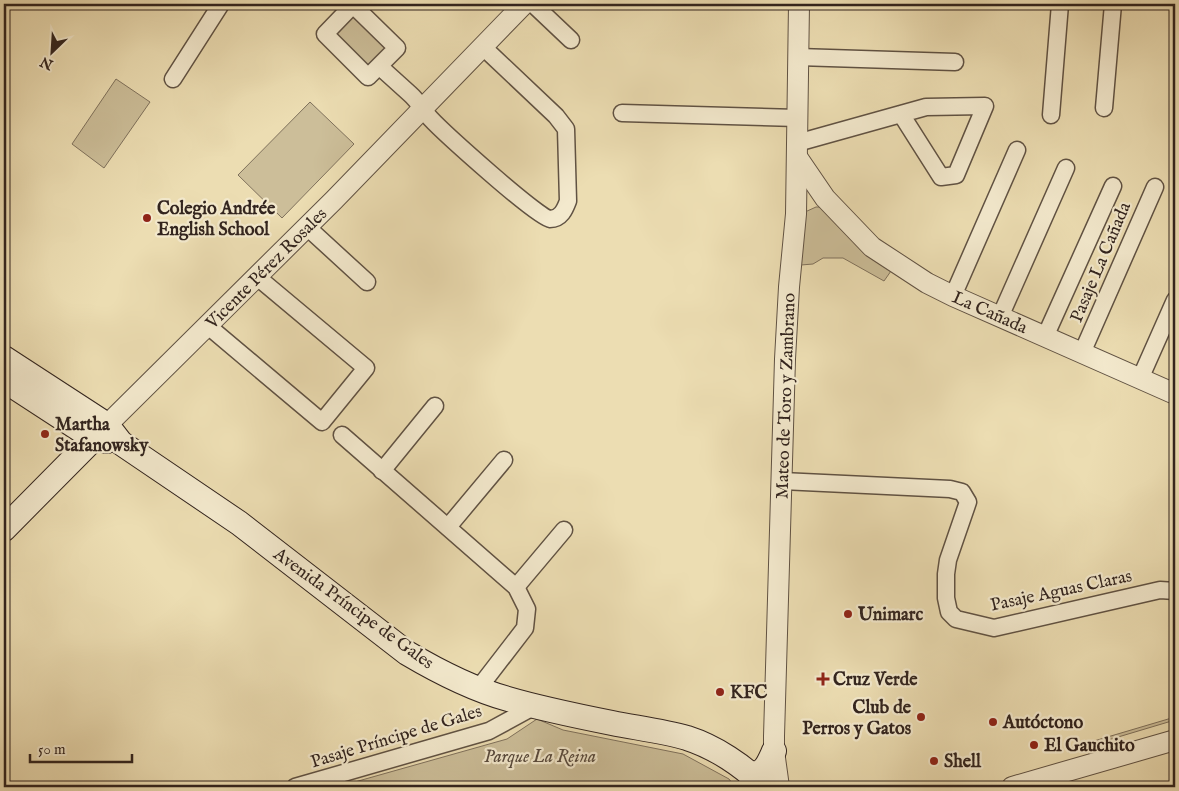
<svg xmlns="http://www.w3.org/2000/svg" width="1179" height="791" font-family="'IM FELL English',serif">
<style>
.green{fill:#ccbe99;stroke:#7f715c}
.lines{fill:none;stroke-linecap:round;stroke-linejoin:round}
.minor-casing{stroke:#605243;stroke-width:19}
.tertiary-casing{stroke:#605243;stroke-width:22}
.secondary-casing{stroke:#32241e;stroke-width:26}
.minor{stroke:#f3e9cd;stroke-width:16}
.tertiary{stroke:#f3e9cd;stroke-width:20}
.secondary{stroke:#f3e9cd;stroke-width:24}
.poi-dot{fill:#8f2418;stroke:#f3e9cd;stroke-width:2}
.labels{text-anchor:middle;stroke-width:4.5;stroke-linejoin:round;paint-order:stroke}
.poi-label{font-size:18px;font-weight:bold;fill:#32241e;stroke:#f3e9cd;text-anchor:start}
.street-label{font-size:18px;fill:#32241e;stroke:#f3e9cd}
.park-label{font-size:18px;font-style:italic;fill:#584a3d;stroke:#f3e9cd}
</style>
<rect width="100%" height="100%" fill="#ecddb2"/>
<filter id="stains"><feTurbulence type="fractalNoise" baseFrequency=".004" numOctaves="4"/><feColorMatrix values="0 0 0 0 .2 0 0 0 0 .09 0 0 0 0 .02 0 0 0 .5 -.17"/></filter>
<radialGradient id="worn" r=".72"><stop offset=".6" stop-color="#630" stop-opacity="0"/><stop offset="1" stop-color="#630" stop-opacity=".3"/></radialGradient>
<!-- green -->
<g class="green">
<polygon points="352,14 386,47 367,67 332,34"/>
<polygon points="116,79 150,102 104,168 72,144"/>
<polygon points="310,102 354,144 282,218 238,175"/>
<polygon points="816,207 827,207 891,271 884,281 843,258 823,258 813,264 801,265 805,212"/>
<polygon points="1175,717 1175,720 1068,752 1067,749"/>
<polygon points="537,719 563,730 683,754 729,779 735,787 337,787 507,739"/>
</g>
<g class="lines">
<defs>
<g id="minor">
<polyline points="533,4 571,40"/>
<polyline points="798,57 955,62"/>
<path d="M379,66L397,48L353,5L325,34L368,77L379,66C389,75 400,85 410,94C418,101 423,110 430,118C443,132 538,218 550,219C561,219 565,209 568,201L566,129L556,116L482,46"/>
<polyline points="173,79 221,4"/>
<polyline points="1104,108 1113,4"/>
<polyline points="622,113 797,118"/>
<polyline points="1051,115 1060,4"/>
<polyline points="797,143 926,107 985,106 956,175 941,177 901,114"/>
<polyline points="307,227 367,282"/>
<polyline points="953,296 1017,150"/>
<polyline points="1000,317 1066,168"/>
<polyline points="208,326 322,422 366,368 256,276"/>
<polyline points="1045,337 1113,186"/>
<polyline points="1082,353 1155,187"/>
<polyline points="1140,379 1175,300"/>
<polyline points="342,435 516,587 527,609 525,628 478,689"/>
<polyline points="382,471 435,406"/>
<polyline points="782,481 950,489 962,492 968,502 948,560 946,574 946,598 949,612 956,619 994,628 1160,590 1175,591"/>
<polyline points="448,527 504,460"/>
<polyline points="516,587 564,530"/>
<polyline points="295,787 489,731 535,706"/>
</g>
<g id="tertiary">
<polyline points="797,157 825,198 872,247 927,283 953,296 1175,394"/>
<polyline points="107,425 334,200 524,4"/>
<polyline points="779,787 774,751 774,736 785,359 789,287 796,214 799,4"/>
<polyline points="1012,787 1175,740"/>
</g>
<g id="secondary">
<path d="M4,358L107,425L121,443L239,523L407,653C439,672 472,689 508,699C542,709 577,716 612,723C637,728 663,731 687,738C715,747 744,766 764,787"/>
<polyline points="4,380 93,438 107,441"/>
<polyline points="4,529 107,425"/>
<path d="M749,773C764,777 769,762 774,751"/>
</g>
</defs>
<!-- minor casing -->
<use href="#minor" class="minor-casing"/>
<!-- tertiary casing -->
<use href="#tertiary" class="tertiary-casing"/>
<!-- secondary casing -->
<use href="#secondary" class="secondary-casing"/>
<!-- minor -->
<use href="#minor" class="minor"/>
<!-- tertiary -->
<use href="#tertiary" class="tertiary"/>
<!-- secondary -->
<use href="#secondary" class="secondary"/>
</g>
<!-- markers -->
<g class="poi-dot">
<circle cx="147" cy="218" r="5"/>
<circle cx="45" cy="434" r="5"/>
<circle cx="848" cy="614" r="5"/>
<path d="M820.5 671.5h5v5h5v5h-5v5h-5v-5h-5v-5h5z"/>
<circle cx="720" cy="692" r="5"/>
<circle cx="921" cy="717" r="5"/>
<circle cx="993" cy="722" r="5"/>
<circle cx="1034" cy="745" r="5"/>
<circle cx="934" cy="761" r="5"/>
</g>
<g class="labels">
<!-- poi labels -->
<g class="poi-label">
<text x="157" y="214">Colegio Andrée<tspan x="157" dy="21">English School</tspan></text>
<text x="55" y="430">Martha<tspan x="55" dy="21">Stafanowsky</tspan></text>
<text x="858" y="620">Unimarc</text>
<text x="833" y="685">Cruz Verde</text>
<text x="730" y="698">KFC</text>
<text x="911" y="713" text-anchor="end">Club de<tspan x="911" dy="21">Perros y Gatos</tspan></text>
<text x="1003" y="728">Autóctono</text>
<text x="1044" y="751">El Gauchito</text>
<text x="944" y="767">Shell</text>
</g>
<!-- street labels -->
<g class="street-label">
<text transform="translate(1100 262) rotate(-67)" y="6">Pasaje La Cañada</text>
<text transform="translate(266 268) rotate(-45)" y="6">Vicente Pérez Rosales</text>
<text transform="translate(990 312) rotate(24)" y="6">La Cañada</text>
<text transform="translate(785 396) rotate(-88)" y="6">Mateo de Toro y Zambrano</text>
<text transform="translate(1061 590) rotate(-12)" y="6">Pasaje Aguas Claras</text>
<text transform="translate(354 608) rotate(36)" y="6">Avenida Príncipe de Gales</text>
<text transform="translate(396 736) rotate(-17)" y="6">Pasaje Príncipe de Gales</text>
</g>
<!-- park labels -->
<g class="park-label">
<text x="540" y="762">Parque La Reina</text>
</g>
</g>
<!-- margin -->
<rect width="1179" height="791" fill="none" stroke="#ecddb2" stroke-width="20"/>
<rect x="5" y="5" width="1169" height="781" fill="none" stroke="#32241e" stroke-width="2.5"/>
<rect x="10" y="10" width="1159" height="771" fill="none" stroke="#32241e"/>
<!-- north arrow -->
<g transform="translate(52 52) rotate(205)" stroke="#f3e9cd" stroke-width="4" paint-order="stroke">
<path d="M0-4L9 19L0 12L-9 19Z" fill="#32241e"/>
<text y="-8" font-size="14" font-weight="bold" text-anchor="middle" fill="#32241e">N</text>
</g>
<!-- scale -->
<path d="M30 754v8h102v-8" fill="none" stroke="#32241e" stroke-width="2.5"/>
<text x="38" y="754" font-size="15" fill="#32241e" stroke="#f3e9cd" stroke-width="4" paint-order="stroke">50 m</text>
<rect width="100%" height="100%" filter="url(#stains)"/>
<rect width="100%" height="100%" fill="url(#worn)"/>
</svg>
